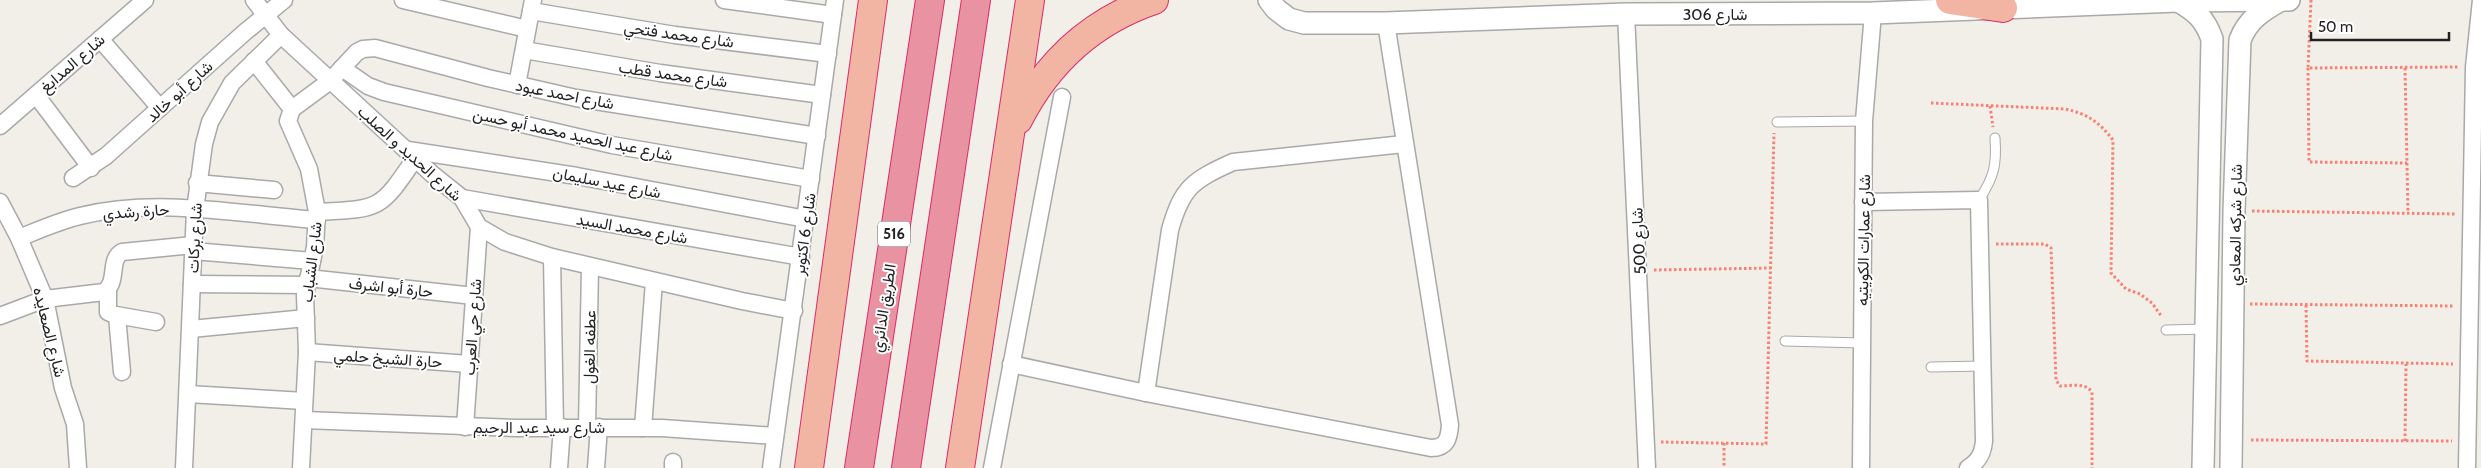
<svg xmlns="http://www.w3.org/2000/svg" width="2481" height="468" font-family="Cabin,Vazirmatn,sans-serif">
<style>
.lines{fill:none;stroke-linecap:round;stroke-linejoin:round}
.service-casing{stroke:#a9a9a9;stroke-width:11}
.minor-casing{stroke:#a9a9a9;stroke-width:19}
.tertiary-casing{stroke:#a9a9a9;stroke-width:24}
.trunk-casing{stroke:#dc2a67;stroke-width:30}
.motorway-casing{stroke:#dc2a67;stroke-width:30}
.path{stroke:#fa8072;stroke-width:3;stroke-dasharray:2.5 2.5;stroke-linecap:butt}
.service{stroke:#fff;stroke-width:9}
.minor{stroke:#fff;stroke-width:16}
.tertiary{stroke:#fff;stroke-width:21}
.trunk{stroke:#f2b4a3;stroke-width:28}
.motorway{stroke:#e892a2;stroke-width:28}
.labels{text-anchor:middle;stroke-width:4;stroke-linejoin:round;paint-order:stroke}
.shield{fill:#fff;stroke:#646464;stroke-width:1}
.shield-label{font-size:15px;font-weight:bold;fill:#222}
.street-label{font-size:16px;fill:#222;stroke:#fff}
</style>
<rect width="100%" height="100%" fill="#f2efe9"/>
<g class="lines">
<defs>
<g id="service">
<polyline points="1777,122 1864,121"/>
<path d="M1979,200C1994,177 1997,165 1995,138"/>
<polyline points="2166,330 2205,329"/>
<polyline points="1785,341 1861,343"/>
<polyline points="1931,367 1983,366"/>
</g>
<g id="minor">
<polyline points="254,0 281,35 432,174 462,198 479,227 505,242 552,257 742,301 794,311"/>
<polyline points="403,0 527,29"/>
<polyline points="724,0 833,15"/>
<polyline points="531,11 675,35 828,54"/>
<polyline points="1626,14 1647,468"/>
<polyline points="100,39 160,108"/>
<polyline points="524,50 660,73 822,95"/>
<polyline points="254,61 292,109"/>
<polyline points="342,68 368,86 384,92 612,145 811,179"/>
<polyline points="517,85 533,0"/>
<polyline points="36,95 91,168"/>
<polyline points="0,126 145,0"/>
<polyline points="408,150 577,176 806,219"/>
<polyline points="73,178 106,156 245,32 284,0"/>
<polyline points="197,183 274,190"/>
<polyline points="462,198 801,257"/>
<polyline points="0,202 19,238 45,299 63,388 75,424 78,468"/>
<path d="M1863,202L1979,200L1984,441C1983,453 1979,461 1968,468"/>
<path d="M317,212C381,209 380,210 416,157"/>
<path d="M19,238C39,230 59,221 80,216C157,197 239,214 317,220"/>
<polyline points="193,251 312,261"/>
<polyline points="552,257 555,428"/>
<polyline points="308,278 474,296"/>
<polyline points="192,284 306,285"/>
<polyline points="108,290 108,312 117,316 122,372"/>
<polyline points="116,315 156,322"/>
<path d="M0,316L45,299L104,292C119,282 108,260 122,252L193,245"/>
<polyline points="191,329 306,318"/>
<polyline points="307,352 469,364"/>
<path d="M1011,364L1146,393L1431,448C1447,448 1449,438 1450,425L1386,23"/>
<path d="M1146,393L1170,230C1182,187 1193,180 1233,162L1404,144"/>
<polyline points="188,394 304,401"/>
<polyline points="304,420 517,428 662,428 775,436"/>
<polyline points="465,427 479,227"/>
<polyline points="587,427 590,267"/>
<polyline points="643,428 654,281"/>
<polyline points="673,462 673,468"/>
<polyline points="184,468 195,210 204,144 210,122 232,83 281,35"/>
<polyline points="301,468 307,352 305,295 315,247 317,212 309,169 288,121 292,109 330,81 357,52 363,49 375,48 488,78 576,98 817,136"/>
<polyline points="559,468 562,427"/>
<polyline points="596,468 599,427"/>
<polyline points="771,468 835,0"/>
<polyline points="992,468 1062,97"/>
<polyline points="1861,468 1864,121 1873,13"/>
<polyline points="2467,468 2474,67 2481,0"/>
</g>
<g id="tertiary">
<polyline points="1269,0 1276,9 1289,19 1304,23 1386,23 1626,14 1873,13 2178,1 2289,0"/>
<path d="M2178,1C2196,11 2205,19 2212,39L2203,468"/>
<path d="M2231,468L2234,211L2240,40C2248,19 2262,11 2281,0"/>
</g>
<g id="trunk">
<polyline points="1950,0 2003,8"/>
<path d="M1018,120C1047,63 1092,21 1154,0"/>
<polyline points="809,468 873,0"/>
<polyline points="960,468 1030,0"/>
</g>
<g id="motorway">
<polyline points="859,468 930,0"/>
<polyline points="906,468 976,0"/>
</g>
</defs>
<!-- service casing -->
<use href="#service" class="service-casing"/>
<!-- minor casing -->
<use href="#minor" class="minor-casing"/>
<!-- tertiary casing -->
<use href="#tertiary" class="tertiary-casing"/>
<!-- trunk casing -->
<use href="#trunk" class="trunk-casing"/>
<!-- motorway casing -->
<use href="#motorway" class="motorway-casing"/>
<!-- path -->
<g class="path">
<polyline points="2311,0 2308,68 2458,67"/>
<polyline points="2308,68 2309,162 2407,163"/>
<polyline points="2405,68 2408,213"/>
<path d="M1931,103L2065,109C2088,114 2099,122 2113,140L2111,273L2126,289L2140,294L2152,303L2162,317"/>
<polyline points="1990,106 1993,127"/>
<polyline points="2252,211 2456,214"/>
<path d="M1996,244H2045L2051,248L2056,380L2060,386C2071,386 2085,382 2092,392V468"/>
<polyline points="1654,270 1771,268"/>
<polyline points="2250,304 2454,306"/>
<polyline points="2306,305 2307,361 2453,364"/>
<polyline points="2251,440 2452,441"/>
<polyline points="2405,441 2406,364"/>
<polyline points="1661,442 1766,444 1774,133"/>
<polyline points="1724,443 1724,468"/>
</g>
<!-- service -->
<use href="#service" class="service"/>
<!-- minor -->
<use href="#minor" class="minor"/>
<!-- tertiary -->
<use href="#tertiary" class="tertiary"/>
<!-- trunk -->
<use href="#trunk" class="trunk"/>
<!-- motorway -->
<use href="#motorway" class="motorway"/>
</g>
<g class="labels">
<!-- shield labels -->
<rect class="shield" x="878" y="221.5" width="32" height="25" rx="4"/>
<g class="shield-label">
<text x="894" y="239">516</text>
</g>
<!-- street labels -->
<g class="street-label">
<text x="1715" y="20">شارع 306</text>
<text transform="translate(679 34) rotate(8)" y="6">شارع محمد فتحي</text>
<text transform="translate(72 63) rotate(-41)" y="6">شارع المدابغ</text>
<text transform="translate(673 74) rotate(8)" y="6">شارع محمد قطب</text>
<text transform="translate(179 91) rotate(-42)" y="6">شارع أبو خالد</text>
<text transform="translate(565 94) rotate(11)" y="6">شارع احمد عبود</text>
<text transform="translate(573 134) rotate(12)" y="6">شارع عبد الحميد محمد أبو حسن</text>
<text transform="translate(410 153) rotate(42)" y="6">شارع الحديد و الصلب</text>
<text transform="translate(607 182) rotate(11)" y="6">شارع عيد سليمان</text>
<text transform="translate(136 211) rotate(-4)" y="6">حارة رشدي</text>
<text transform="translate(2235 225) rotate(-89)" y="6">شارع شركه المعادي</text>
<text transform="translate(632 228) rotate(10)" y="6">شارع محمد السيد</text>
<text transform="translate(804 234) rotate(-82)" y="6">شارع 6 اكتوبر</text>
<text transform="translate(194 238) rotate(-87)" y="6">شارع بركات</text>
<text transform="translate(1863 240) rotate(-89)" y="6">شارع عمارات الكويتيه</text>
<text transform="translate(1638 241) rotate(-93)" y="6">شارع 500</text>
<text transform="translate(311 262) rotate(-83)" y="6">شارع الشباب</text>
<text transform="translate(391 287) rotate(6)" y="6">حارة أبو اشرف</text>
<text transform="translate(883 308) rotate(-81)" y="6">الطريق الدائري</text>
<text transform="translate(472 327) rotate(-86)" y="6">شارع حي العرب</text>
<text transform="translate(50 332) rotate(76)" y="6">شارع الصعايده</text>
<text transform="translate(589 347) rotate(-89)" y="6">عطفه الغول</text>
<text transform="translate(388 358) rotate(4)" y="6">حارة الشيخ حلمي</text>
<text x="539" y="433">شارع سيد عبد الرحيم</text>
</g>
</g>
<!-- scale -->
<path d="M2311 32v8h138v-8" fill="none" stroke="#222222" stroke-width="2.5"/>
<text x="2318" y="32" font-size="15" fill="#222222" stroke="#ffffff" stroke-width="4" paint-order="stroke">50 m</text>
</svg>
